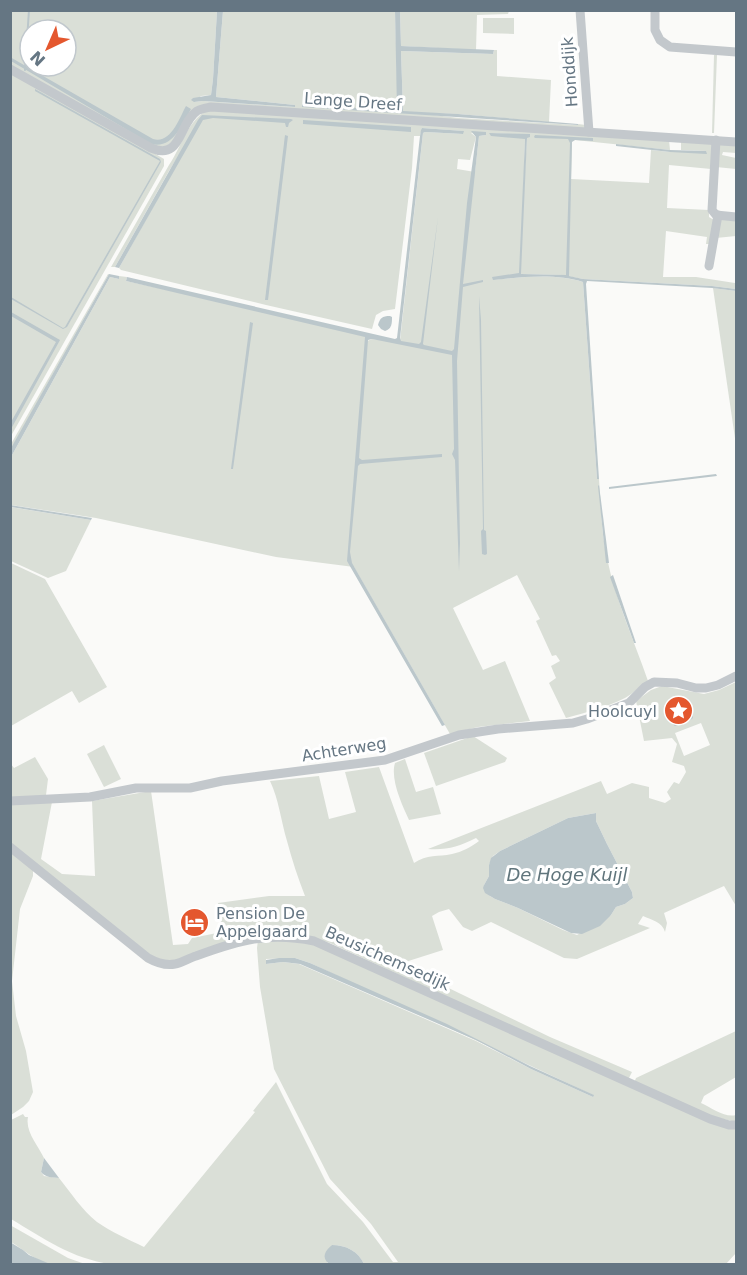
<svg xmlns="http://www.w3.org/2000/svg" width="747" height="1275" font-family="'DejaVu Sans',sans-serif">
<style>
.green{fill:#dadfd7;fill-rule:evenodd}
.water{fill:#bbc7cb}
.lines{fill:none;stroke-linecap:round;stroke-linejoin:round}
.stream{stroke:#bbc7cb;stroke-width:2}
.minor{stroke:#c3c8cc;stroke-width:9}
.labels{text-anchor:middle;stroke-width:6;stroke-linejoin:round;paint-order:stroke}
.street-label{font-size:16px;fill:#657683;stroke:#fff}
.poi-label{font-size:16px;fill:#657683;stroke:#fff;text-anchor:end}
.water-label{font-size:18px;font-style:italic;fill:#60757c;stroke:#fff}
</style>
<rect width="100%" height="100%" fill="#fafaf8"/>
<!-- green -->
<g class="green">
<path d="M11,11H217L213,79L211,95L201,96L194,102L203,101L295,107V105L216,97L223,11H395L398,111H403L401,51L493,54L494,50H497V76L551,80L549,122L458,114L417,113L459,118L577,125L578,124L586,125L587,129L202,105L172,146L161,150L11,66ZM30,30H66V66H30Z"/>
<polygon points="400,11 509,11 508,14 477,15 476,50 401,46"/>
<polygon points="483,18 514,18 514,34 483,33"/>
<polygon points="714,55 717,55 714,133 712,133"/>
<polygon points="11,69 164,159 164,166 11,436"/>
<path d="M207,110L669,140L670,150L575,140L572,141L571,179L649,183L651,150L670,152L706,151L681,150V141L736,144V153L723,152L722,155L736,158V169L716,167L711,169L669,165L667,208L709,210V217L714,220L710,244H706L707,237L666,231L663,277H696L735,283L736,284V289L712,286L583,279L562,275L519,274L493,280C522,277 555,273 583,282L597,479H599C601,505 601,532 607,558C615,598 634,641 648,681C640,686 634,693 625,698C607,707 585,713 566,718L549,683L556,678L551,666L560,661L556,655L552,656L536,621L540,619L517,575L453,608L483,670L505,661L530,721L478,727L450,734L354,567L276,557L96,518L11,505V457L110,277L119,279V276L127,277L126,281L269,312L364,336L366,337L365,342L372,339L400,341L423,133L425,132L463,134V131L422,128L420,136H414L412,168L395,309L383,311L376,315L372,329L266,305L121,270L119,268L172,173L190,137L169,171L115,267H111L169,165C182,146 186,123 207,110ZM471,133L486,135L479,136L475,172L457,169L458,159L470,160L476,137ZM489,133L530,135L527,137L523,206L525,138Z"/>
<polygon points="736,219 736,236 716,238 719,220"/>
<polygon points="108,274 109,274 11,449 11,444"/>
<polygon points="713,288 736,291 736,445"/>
<polygon points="10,507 91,520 66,571 48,578 11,561"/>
<polygon points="11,563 45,579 107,687 79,703 72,691 11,726"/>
<path d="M736,682V906L724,886L664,913L667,923L665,932C662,922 652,920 643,916L638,924L650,928L577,959L564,958L491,922L472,931L463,927L449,909L439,912L432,916L443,950L399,964L550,1037L632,1072L628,1080L330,943L301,934L279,932L259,934L175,961L155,960L11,844V803L52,802L41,859L62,874L95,876L92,801L151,791L173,945L188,944L192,938L222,932L218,903L269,896H305C298,878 292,860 287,841C281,821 279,800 270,781L319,776L329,819L356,812L345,772L379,767L414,863C427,854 438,857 452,854C462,852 471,847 479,841L476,838C458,847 448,850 428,849L601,781L607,794L632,783L649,787V798L665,803L671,799L667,792L674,782L679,784L686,772L684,766L672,762L677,744L672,738L644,741L636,701L651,690L662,686L704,694L719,690ZM701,723L710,745L684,756L675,733ZM596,813V821L607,844L632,892L633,898L625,904L616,907L611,915L577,935L563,930L518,908L495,899L490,896L484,885L489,876V865L493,856L500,851L568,818Z"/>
<polygon points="473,736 507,758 505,762 436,786 424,753"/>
<polygon points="104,745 121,779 104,787 87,754"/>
<polygon points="35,757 48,779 46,795 11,799 10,763 14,768"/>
<path d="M405,759L416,792L433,787L441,814L409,820C402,805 390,779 395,763Z"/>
<polygon points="10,851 33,869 33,876 20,909 12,981 16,1016 26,1051 33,1092 29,1101 23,1107 11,1115"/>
<path d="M297,937L736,1127V1253L726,1264H364C358,1251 346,1245 332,1245L327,1264H329H111C72,1259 43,1238 11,1219V1120L23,1114L25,1117H28C25,1132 38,1145 44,1158L41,1172L44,1176L59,1178C71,1193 82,1210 97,1222C111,1232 128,1239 144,1247L255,1112L253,1111L276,1082L327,1184L363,1222L393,1262H398L371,1224L330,1179L274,1069L260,987L257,948L258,940ZM295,958L310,963L593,1095V1097L531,1069L476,1041L299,964L283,962L266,964V959Z"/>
<path d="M736,1031V1077L704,1096L701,1103C712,1108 725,1118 736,1115V1122L710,1116L634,1083L636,1078Z"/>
<path d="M10,1225L68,1258L85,1264C74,1264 60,1267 50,1264C35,1261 23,1249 11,1242Z"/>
</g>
<!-- water -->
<g class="water">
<polygon points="217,11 223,11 216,97 295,105 295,107 203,101 194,102 191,100 193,98 211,95 213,79"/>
<polygon points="395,11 400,11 401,46 494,50 493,54 401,51 403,111 458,114 578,124 578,125 302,107 302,104 397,111"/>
<path d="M10,57L153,139C171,144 179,119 186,106L191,109C182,125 173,149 151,144L11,61Z"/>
<polygon points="35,89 160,159 161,162 67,327 63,329 11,299 11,297 63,328 65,327 160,161 35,91"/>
<polygon points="202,115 291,119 293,120 289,123 288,127 286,127 285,123 213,118 203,120 119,268 115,267 198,120"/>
<polygon points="303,120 411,127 411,132 303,124"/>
<polygon points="422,128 464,131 463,134 425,132 423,133 400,338 401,341 419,344 421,342 438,217 423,344 424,345 452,351 454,349 467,203 476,137 471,131 486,132 486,135 479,136 463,284 483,280 483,282 463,287 457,361 460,543 459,571 455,460 452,454 454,449 452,355 372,339 368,340 359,458 362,460 442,454 442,457 360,464 358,466 350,552 352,563 445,725 442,726 347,561 365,337 126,281 127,277 395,339 397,338 420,136 421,130"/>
<path d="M489,133L530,134V137L527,138L521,274L566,275L570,143L568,139L535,138L534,137L535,135L593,138V141L575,140L572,142L569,276L583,279L712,286L736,289V291L712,288L587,281L586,284L599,479H597L583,282C557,273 520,277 493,280L492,277L519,273L525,139L491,136Z"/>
<polygon points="285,135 288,136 268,300 265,300"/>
<polygon points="616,144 670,150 706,151 707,154 670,152 616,146"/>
<polygon points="109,274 119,276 119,279 110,277 11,457 11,448"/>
<polygon points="479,296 481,320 484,530 486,531 487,554 485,555 482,554 481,531 483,529"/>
<polygon points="11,312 60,340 11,429 11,422 56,342 11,316"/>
<path d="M390,316L392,317C392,323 392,329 385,331L381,329L378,325C380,318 382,316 390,316Z"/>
<polygon points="250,322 253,323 233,469 231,469"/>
<polygon points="716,474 717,476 609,489 609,487"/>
<polygon points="599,485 609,563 606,563 598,486"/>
<polygon points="10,505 92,518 91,520 11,507"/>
<polygon points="613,575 636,643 634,643 610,577"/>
<path d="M678,700C687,701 692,709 693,718L689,721L675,726L666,719L664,709L672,702Z"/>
<polygon points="596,813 596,821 607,844 632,892 633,898 625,904 616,907 611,915 600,926 582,934 571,933 518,908 495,899 485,893 483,888 484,885 489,876 489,865 491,858 500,851 568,818"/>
<polygon points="279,958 295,958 310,963 447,1024 530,1066 594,1095 593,1097 531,1069 476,1040 300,964 283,962 266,964 266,960"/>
<path d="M44,1158L59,1178C52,1177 46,1178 41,1172Z"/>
<polygon points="10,1242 23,1250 29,1255 50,1264 11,1264"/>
<path d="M332,1245C346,1245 358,1251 364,1264H329C321,1257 325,1251 332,1245Z"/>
</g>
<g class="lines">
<!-- stream -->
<polyline class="stream" points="25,70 29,10"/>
<!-- minor -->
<g class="minor">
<polyline points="580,10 589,132"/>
<polyline points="655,10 655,30 660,40 670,47 736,52"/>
<path d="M10,69L151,148C182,161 178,124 197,111C202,108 206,108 211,107L736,142"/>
<polyline points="716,140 712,210 716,215 736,217"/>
<polyline points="709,266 718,215"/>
<polyline points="10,801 90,797 136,788 190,788 222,781 385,760 459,735 498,729 573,723 587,719 629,703 645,687 654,682 677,683 696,688 706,688 718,685 736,676"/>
<path d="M10,847L148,958C157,963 165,966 175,964C182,963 189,958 196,956C215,949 234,942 254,939C275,936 294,937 314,941L710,1119L729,1125H736"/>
</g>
</g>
<!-- icons -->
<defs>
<symbol id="sight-disc" viewBox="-11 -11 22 22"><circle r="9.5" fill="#e4572e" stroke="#fff"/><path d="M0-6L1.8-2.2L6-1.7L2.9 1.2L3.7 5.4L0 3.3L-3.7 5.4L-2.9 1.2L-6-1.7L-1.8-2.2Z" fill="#fff"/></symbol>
<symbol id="hotel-disc" viewBox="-11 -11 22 22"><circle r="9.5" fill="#e4572e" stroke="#fff"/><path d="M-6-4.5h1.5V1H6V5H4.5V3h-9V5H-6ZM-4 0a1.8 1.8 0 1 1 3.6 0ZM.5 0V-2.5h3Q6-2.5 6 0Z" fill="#fff"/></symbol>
</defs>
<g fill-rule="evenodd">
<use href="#sight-disc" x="662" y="694" width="33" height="33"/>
<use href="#hotel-disc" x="178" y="906" width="33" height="33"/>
</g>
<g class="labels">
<!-- street labels -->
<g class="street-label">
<text transform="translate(569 72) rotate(-94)" y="6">Honddijk</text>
<text transform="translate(353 101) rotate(4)" y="6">Lange Dreef</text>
<text transform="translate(344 749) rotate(-9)" y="6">Achterweg</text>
<text transform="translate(388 958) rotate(24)" y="6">Beusichemsedijk</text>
</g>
<!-- poi labels -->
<g class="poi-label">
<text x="657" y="717">Hoolcuyl</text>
<text x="216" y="919" text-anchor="start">Pension De<tspan x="216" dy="18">Appelgaard</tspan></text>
</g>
<!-- water labels -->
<g class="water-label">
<text x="567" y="881">De Hoge Kuijl</text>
</g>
</g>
<!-- border -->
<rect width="747" height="1275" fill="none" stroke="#657683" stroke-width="24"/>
<!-- north arrow -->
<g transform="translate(48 48) rotate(224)"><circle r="28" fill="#ffffff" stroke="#c1c8cd" stroke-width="1.5"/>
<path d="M0-4.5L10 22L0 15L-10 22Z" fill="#e4572e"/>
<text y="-9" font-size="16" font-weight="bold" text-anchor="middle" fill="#657683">N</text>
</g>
</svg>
